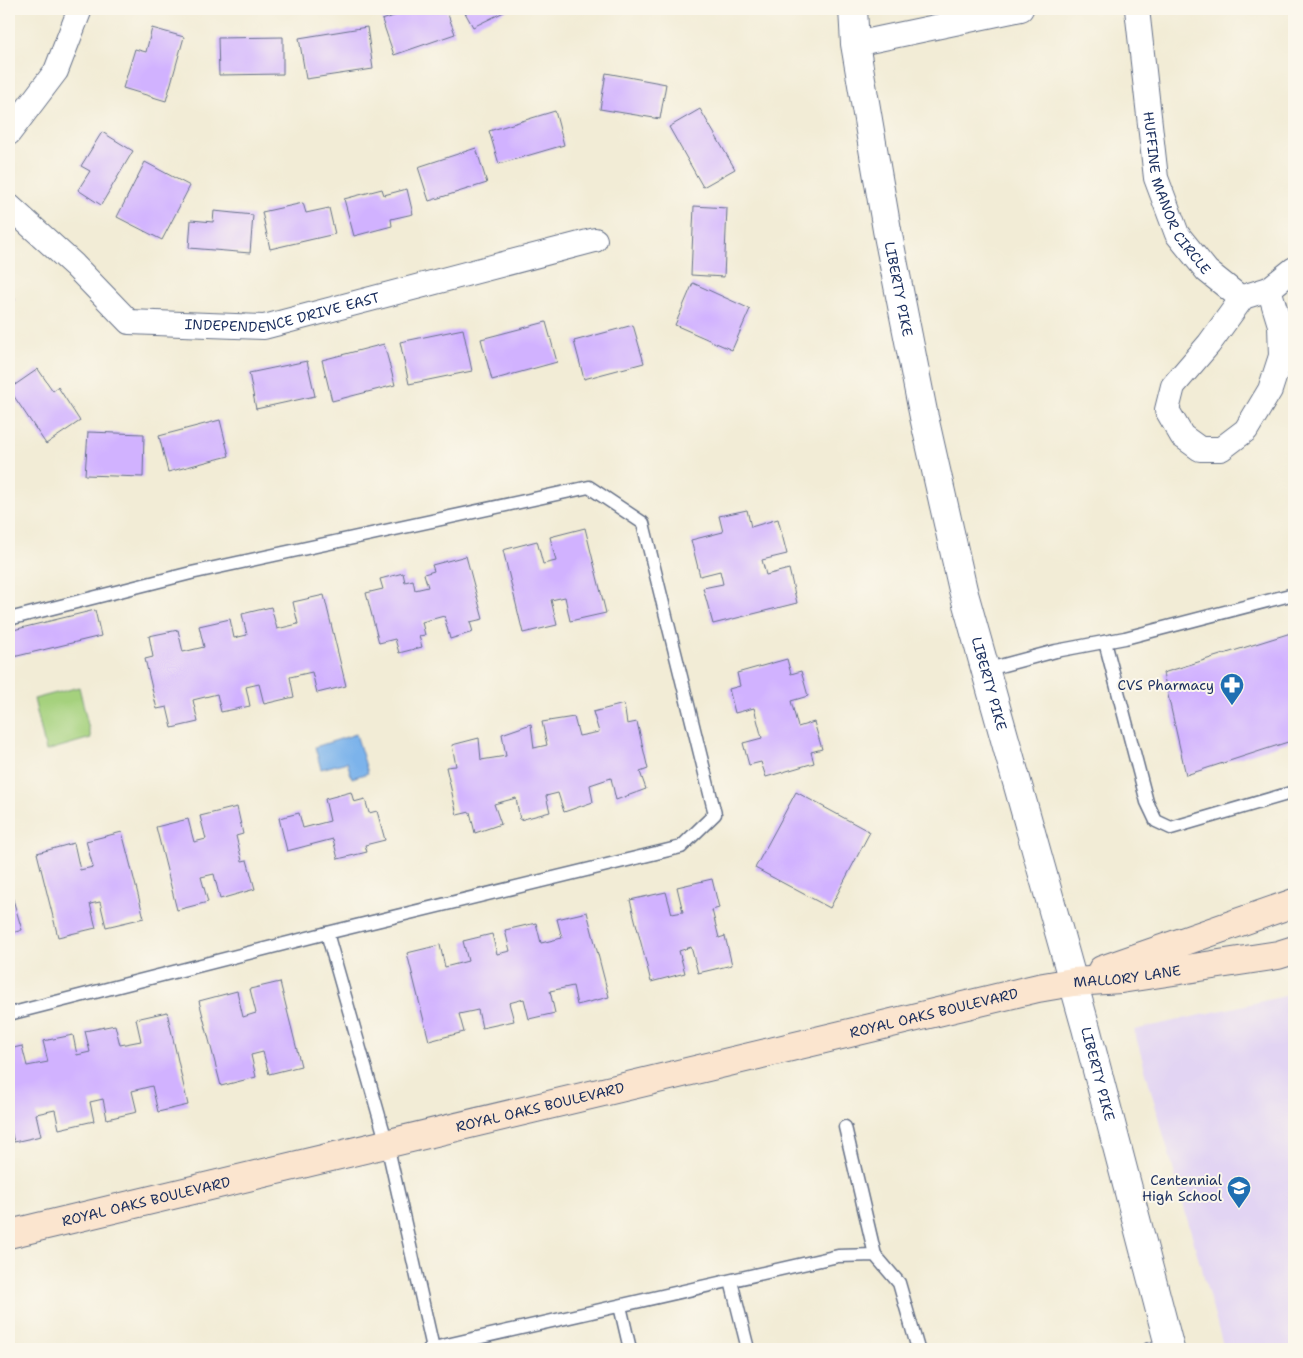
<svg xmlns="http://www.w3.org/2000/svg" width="1303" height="1358" font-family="'Shantell Sans',sans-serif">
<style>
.built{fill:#e2d4f3}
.green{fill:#a5d17d;stroke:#60806e}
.water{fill:#7cb3eb;stroke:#4c71a4}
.building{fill:#d1b2ff}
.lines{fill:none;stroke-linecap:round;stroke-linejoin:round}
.service-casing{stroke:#667188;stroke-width:15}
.minor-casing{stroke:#667188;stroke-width:26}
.tertiary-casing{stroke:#667188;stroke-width:30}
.secondary-casing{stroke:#667188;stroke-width:30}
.service{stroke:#fff;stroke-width:12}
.minor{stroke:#fff;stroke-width:24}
.tertiary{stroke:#fff;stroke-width:28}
.secondary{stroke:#fbe5cf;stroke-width:28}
.labels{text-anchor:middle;stroke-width:4;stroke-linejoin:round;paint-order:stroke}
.street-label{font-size:14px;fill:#1b2f5e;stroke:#fbf7ec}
.poi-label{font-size:14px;fill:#1b2f5e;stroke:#fbf7ec;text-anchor:end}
</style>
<rect width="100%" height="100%" fill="#fbf7ec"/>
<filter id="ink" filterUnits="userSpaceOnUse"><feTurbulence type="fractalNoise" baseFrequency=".02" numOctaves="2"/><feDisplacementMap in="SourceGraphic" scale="10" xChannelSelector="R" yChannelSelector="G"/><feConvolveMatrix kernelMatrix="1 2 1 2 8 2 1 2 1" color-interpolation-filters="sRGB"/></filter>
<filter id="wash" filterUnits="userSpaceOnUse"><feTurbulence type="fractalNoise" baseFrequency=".0096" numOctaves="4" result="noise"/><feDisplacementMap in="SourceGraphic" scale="20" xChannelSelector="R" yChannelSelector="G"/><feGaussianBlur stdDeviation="1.12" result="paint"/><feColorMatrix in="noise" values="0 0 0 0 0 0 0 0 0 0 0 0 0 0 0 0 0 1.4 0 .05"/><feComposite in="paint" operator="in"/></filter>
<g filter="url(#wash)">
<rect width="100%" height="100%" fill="#f2ecd6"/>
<!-- built -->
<polygon class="built" points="1294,994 1294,1349 1224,1349 1134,1030"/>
<!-- green -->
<polygon class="green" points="79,687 91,738 46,751 34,699"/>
<!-- water -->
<polygon class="water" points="356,734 368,773 352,778 347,762 321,769 315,747"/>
<g id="blocks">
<!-- building -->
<g class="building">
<polygon points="414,9 446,9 455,34 394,55 382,20"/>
<polygon points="463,9 510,9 473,27"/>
<polygon points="367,27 373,69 306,79 299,38"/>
<polygon points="152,28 184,37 166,101 123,88 135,49 146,52"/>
<polygon points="283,37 283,74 219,75 218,38"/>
<polygon points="606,73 666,84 660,119 600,109"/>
<polygon points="700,109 735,169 703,187 669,127"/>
<polygon points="555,111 564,145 499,164 489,131"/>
<polygon points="102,132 133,151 101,205 78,190 90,171 81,166"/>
<polygon points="476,148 487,183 429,201 418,167"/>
<polygon points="145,162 190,186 162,240 117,217"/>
<polygon points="382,189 384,195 407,189 413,214 391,219 392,226 354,236 344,199"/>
<polygon points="303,203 306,213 329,208 335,234 270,249 262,212"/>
<polygon points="694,206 727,208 724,277 691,275"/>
<polygon points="214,211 253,215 250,253 189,248 191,220 213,222"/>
<polygon points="693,283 750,309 732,350 675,325"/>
<polygon points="9,290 15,300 9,304"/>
<polygon points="546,322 557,362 492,380 481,339"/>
<polygon points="633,325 644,363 584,379 574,341"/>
<polygon points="463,329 472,371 409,384 400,342"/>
<polygon points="384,344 395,385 332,401 322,360"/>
<polygon points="307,361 315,396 256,409 249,373"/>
<polygon points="38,369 53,391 58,387 80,421 46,444 9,389"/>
<polygon points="220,420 229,456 168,472 159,436"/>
<polygon points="88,432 144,434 143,477 85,475"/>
<polygon points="747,510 751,527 778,519 787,554 762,560 766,575 789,569 797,603 713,624 703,588 723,584 720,571 700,576 691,540 723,532 719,516"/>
<polygon points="585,528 606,613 570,621 565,597 551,600 557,625 523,633 503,550 537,541 543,564 556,561 550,537"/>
<polygon points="466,556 483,619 470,622 473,632 450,639 444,616 422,622 425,635 419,636 422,647 399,653 395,639 379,643 366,593 383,589 380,579 403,573 405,582 413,580 415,590 428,587 424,574 434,571 432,565"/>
<polygon points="324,595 346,686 317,693 312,672 290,677 294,697 264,704 259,684 246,687 250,706 221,712 217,694 193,700 198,722 172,728 167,707 157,709 145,659 153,657 149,636 178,630 183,652 204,647 199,626 230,619 234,638 247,635 242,614 271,607 277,629 298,624 293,602"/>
<polygon points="95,610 101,636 9,658 9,631"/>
<polygon points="1294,632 1294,740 1186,775 1163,673"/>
<polygon points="787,659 791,674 801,671 808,696 791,701 798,727 814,722 822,749 811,752 814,763 766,777 761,762 749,765 743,743 762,738 754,708 735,713 729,689 740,686 737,673"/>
<polygon points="624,704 627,724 637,722 648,769 640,772 646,789 616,800 611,778 590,785 593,802 564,812 558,793 546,796 550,812 520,820 516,798 494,804 501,824 475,833 470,812 457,815 446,767 456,766 452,745 479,738 481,760 506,756 502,734 531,724 534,748 547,745 542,722 574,717 579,736 599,732 593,712"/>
<polygon points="351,792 354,802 365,799 369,813 377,811 385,840 365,845 367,852 338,859 333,839 287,851 279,818 299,813 303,828 330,821 325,799"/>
<polygon points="796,792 870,832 830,908 755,868"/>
<polygon points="237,807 243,834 236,836 242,861 247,860 255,889 220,899 214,874 201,877 208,902 177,910 156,827 188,819 194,842 206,839 200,816"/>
<polygon points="122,832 144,918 106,927 100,902 90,904 96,928 58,937 37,853 74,843 80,870 93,867 86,841"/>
<polygon points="712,879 719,908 712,910 719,938 725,936 732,965 698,973 691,947 679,951 685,973 651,982 630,900 666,892 672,914 683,912 677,887"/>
<polygon points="9,886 22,930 9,934"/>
<polygon points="587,912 609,997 577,1005 573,986 550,991 555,1013 529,1019 524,999 509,1003 514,1021 482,1028 478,1010 459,1014 464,1032 429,1041 407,953 440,945 445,967 468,961 463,941 492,934 497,954 510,951 505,930 536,923 541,943 562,938 557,919"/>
<polygon points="280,982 301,1066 269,1074 263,1052 251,1055 256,1077 221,1086 199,1001 237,991 243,1017 256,1013 250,989"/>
<polygon points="167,1012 188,1105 158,1112 152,1086 132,1091 137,1112 107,1119 103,1099 90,1102 94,1121 59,1129 55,1110 36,1114 41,1136 14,1142 9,1123 9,1049 22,1046 27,1066 48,1062 43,1041 73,1035 77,1055 90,1052 85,1031 115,1025 120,1045 141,1041 136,1019"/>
</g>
</g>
</g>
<g filter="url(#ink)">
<use href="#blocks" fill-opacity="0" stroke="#667188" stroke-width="1"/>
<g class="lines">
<defs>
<g id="service">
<polyline points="9,619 191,573 589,487 643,523 715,814 681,847 327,933 9,1014"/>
<polyline points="1105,642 1147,802 1156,821 1171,828 1294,792"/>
<polyline points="985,670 1056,651 1125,638 1294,594"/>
<polyline points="327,933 387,1144 433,1348"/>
<polyline points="845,1127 875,1255"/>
<polyline points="731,1281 748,1349"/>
<polyline points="620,1306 630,1349"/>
<polyline points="429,1349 838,1256 875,1255 899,1283 918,1349"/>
<polyline points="1149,1349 1169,1345"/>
</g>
<g id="minor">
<path id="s1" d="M1137,9L1156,178L1177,234L1207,271L1237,295L1243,297L1269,289L1294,269"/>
<polyline points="855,44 1021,9"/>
<polyline points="9,133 56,71 80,9"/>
<path id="s2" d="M9,206L74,265L129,322L264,327L595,240"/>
<polyline points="1243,297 1209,344 1173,386 1167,410 1182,436 1200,449 1221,449 1246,430 1270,390 1281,356 1280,325 1269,289"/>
</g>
<g id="tertiary">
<path id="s3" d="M853,9L855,44L887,230L924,417L963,590L1086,1028L1170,1349"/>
</g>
<g id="secondary">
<polyline points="1102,970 1294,903"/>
<path id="s4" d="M9,1234L1038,988L1073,982L1121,979L1278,955L1294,950"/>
</g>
</defs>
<!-- service casing -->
<use href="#service" class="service-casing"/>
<!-- minor casing -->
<use href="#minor" class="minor-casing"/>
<!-- tertiary casing -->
<use href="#tertiary" class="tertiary-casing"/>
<!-- secondary casing -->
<use href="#secondary" class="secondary-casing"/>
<!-- service -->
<use href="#service" class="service"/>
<!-- minor -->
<use href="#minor" class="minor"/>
<!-- tertiary -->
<use href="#tertiary" class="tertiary"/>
<!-- secondary -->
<use href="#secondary" class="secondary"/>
</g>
</g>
<!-- icons -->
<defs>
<symbol id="pharmacy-pin" viewBox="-11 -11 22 30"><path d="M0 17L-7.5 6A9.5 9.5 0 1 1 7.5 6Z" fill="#1f6fb2" stroke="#fbf7ec"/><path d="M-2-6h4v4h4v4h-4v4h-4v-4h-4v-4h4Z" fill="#fff"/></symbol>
<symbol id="school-pin" viewBox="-11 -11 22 30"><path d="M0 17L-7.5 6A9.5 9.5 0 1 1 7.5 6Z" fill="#1f6fb2" stroke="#fbf7ec"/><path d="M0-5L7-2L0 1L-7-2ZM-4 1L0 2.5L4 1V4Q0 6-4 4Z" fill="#fff"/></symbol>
</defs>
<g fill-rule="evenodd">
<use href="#pharmacy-pin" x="1218" y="671" width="28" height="38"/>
<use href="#school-pin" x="1225" y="1174" width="28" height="38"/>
</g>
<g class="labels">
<!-- street labels -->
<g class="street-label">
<text dy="5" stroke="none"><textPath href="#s1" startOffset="191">HUFFINE MANOR CIRCLE</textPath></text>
<text dy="5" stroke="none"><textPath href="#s3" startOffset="284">LIBERTY PIKE</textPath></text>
<text dy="5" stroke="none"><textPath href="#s2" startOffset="322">INDEPENDENCE DRIVE EAST</textPath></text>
<text dy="5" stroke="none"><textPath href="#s3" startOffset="689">LIBERTY PIKE</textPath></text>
<text dy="5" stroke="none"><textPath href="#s4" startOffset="1148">MALLORY LANE</textPath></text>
<text dy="5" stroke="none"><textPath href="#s4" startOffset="951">ROYAL OAKS BOULEVARD</textPath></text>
<text dy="5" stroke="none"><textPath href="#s3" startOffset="1094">LIBERTY PIKE</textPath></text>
<text dy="5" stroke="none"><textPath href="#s4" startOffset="546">ROYAL OAKS BOULEVARD</textPath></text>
<text dy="5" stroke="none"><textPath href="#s4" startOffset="141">ROYAL OAKS BOULEVARD</textPath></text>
</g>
<!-- poi labels -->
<g class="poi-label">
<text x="1214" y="690">CVS Pharmacy</text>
<text x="1222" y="1185">Centennial<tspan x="1222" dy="16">High School</tspan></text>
</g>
</g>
<!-- margin -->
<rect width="1303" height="1358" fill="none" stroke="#fbf7ec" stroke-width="30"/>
</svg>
